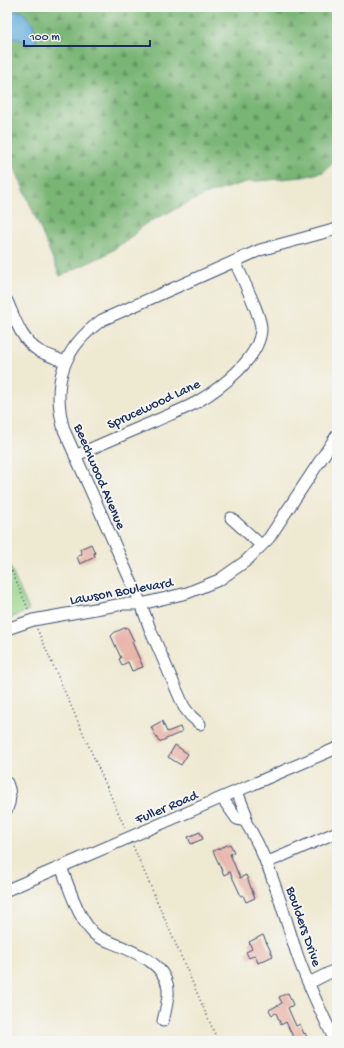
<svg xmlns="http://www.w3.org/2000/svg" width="344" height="1048" font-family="'Gochi Hand',sans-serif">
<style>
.forest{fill:url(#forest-firs);stroke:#4a7269}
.park{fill:url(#park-tufts);stroke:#598173}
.water{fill:#67aede;stroke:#416e9e}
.building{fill:#e8b6ab}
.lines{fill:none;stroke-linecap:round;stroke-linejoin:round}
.minor-casing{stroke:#3b4b6f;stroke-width:13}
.path{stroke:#3b4b6f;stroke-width:1.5;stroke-dasharray:1 3;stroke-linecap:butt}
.minor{stroke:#fff;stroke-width:11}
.labels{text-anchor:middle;stroke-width:4;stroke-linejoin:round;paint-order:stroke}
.street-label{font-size:14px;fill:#1b2f5e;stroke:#f6f6f2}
</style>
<defs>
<pattern id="forest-firs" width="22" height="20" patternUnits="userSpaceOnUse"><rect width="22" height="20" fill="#79b574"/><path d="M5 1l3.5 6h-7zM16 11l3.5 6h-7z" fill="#629462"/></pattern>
<pattern id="park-tufts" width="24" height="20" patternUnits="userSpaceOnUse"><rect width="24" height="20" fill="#97d388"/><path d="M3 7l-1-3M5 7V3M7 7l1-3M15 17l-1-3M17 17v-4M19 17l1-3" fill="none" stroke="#82b578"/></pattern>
</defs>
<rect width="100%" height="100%" fill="#f6f6f2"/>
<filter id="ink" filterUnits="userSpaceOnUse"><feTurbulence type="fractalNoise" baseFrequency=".025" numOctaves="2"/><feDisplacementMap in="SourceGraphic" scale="8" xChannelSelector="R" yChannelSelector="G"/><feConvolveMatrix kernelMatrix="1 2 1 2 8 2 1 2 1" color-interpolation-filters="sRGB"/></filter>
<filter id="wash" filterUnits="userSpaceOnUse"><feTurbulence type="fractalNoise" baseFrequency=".012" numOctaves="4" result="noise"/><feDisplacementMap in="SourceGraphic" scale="16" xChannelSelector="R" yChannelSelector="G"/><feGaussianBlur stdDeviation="0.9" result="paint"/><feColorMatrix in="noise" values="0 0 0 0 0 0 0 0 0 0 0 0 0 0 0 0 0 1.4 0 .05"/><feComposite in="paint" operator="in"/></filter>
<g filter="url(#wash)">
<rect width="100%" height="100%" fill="#eee9d1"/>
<!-- forest -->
<polygon class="forest" points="7,7 332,7 337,34 337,153 333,163 323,172 303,177 246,182 204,195 145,224 129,239 105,255 60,276 7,149"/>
<!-- park -->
<polygon class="park" points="7,560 29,610 7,620"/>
<!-- water -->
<polygon class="water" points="22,11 33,24 37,41 31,44 17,39 7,38 7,12"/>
<g id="blocks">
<!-- building -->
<g class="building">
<polygon points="91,544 95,553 94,553 95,557 80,564 77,557 82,554 80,549"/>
<polygon points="127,627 134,641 132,642 143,667 132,671 128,662 122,665 119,659 121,658 111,636 115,632"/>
<polygon points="162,721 167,732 180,727 182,732 159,742 151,727"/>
<polygon points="175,745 188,754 181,765 168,757"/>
<polygon points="200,832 203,839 191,844 188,837"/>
<polygon points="230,844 234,852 230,854 240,878 246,875 255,898 246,902 243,895 241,896 230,872 224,875 213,851"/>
<polygon points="263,935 273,956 258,963 255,955 249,958 246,952 252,949 249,942"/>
<polygon points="288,993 293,1005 288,1008 296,1026 300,1024 304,1034 305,1033 309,1041 295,1041 286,1022 281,1025 276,1013 272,1015 269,1010 282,1003 279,997"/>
</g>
</g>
</g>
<g filter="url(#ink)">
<use href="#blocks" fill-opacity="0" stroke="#3b4b6f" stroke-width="1"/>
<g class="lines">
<defs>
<g id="minor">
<path d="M7,301C15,319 21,340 39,351C47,355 56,358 65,362"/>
<path d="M75,456C101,444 127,433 153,422C168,415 183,410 197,402C221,388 260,358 261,329C261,314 241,277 235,261"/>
<polyline points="231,518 261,545"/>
<polyline points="7,629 33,620 123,604 141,604 187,593 219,580 246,561 269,538 337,435"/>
<path d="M200,724L191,716L184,707L150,629L141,604L64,430C51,383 63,348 102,320L260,250L337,229"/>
<path d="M7,783C11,792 11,800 7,809"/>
<polyline points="237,792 246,814 245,821"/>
<path d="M222,798L237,819L245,821C271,862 282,909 297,954C307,984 322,1013 335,1041"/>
<polyline points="266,863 337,832"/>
<path d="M61,867C70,889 79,923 98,937C125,949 171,960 168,996C167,1004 165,1013 163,1021"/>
<polyline points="7,890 337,748"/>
<polyline points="309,983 337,969"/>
</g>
</defs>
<!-- minor casing -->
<use href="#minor" class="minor-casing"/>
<!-- path -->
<g class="path">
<polyline points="7,560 29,611"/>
<polyline points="37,629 125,828"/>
<polyline points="133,846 218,1041"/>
</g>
<!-- minor -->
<use href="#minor" class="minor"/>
</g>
</g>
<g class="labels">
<!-- street labels -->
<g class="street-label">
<text transform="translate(153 403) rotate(-25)" y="5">Sprucewood Lane</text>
<text transform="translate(101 476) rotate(67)" y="5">Beechwood Avenue</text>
<text transform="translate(121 590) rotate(-10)" y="5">Lawson Boulevard</text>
<text transform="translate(166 806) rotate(-23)" y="5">Fuller Road</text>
<text transform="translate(305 926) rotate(71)" y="5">Boulders Drive</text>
</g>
</g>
<!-- margin -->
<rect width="344" height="1048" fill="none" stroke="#f6f6f2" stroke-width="24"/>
<!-- scale -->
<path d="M24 40v6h126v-6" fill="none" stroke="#1b2f5e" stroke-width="2"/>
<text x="30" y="40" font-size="12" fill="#1b2f5e" stroke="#f6f6f2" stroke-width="3" paint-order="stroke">100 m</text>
</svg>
